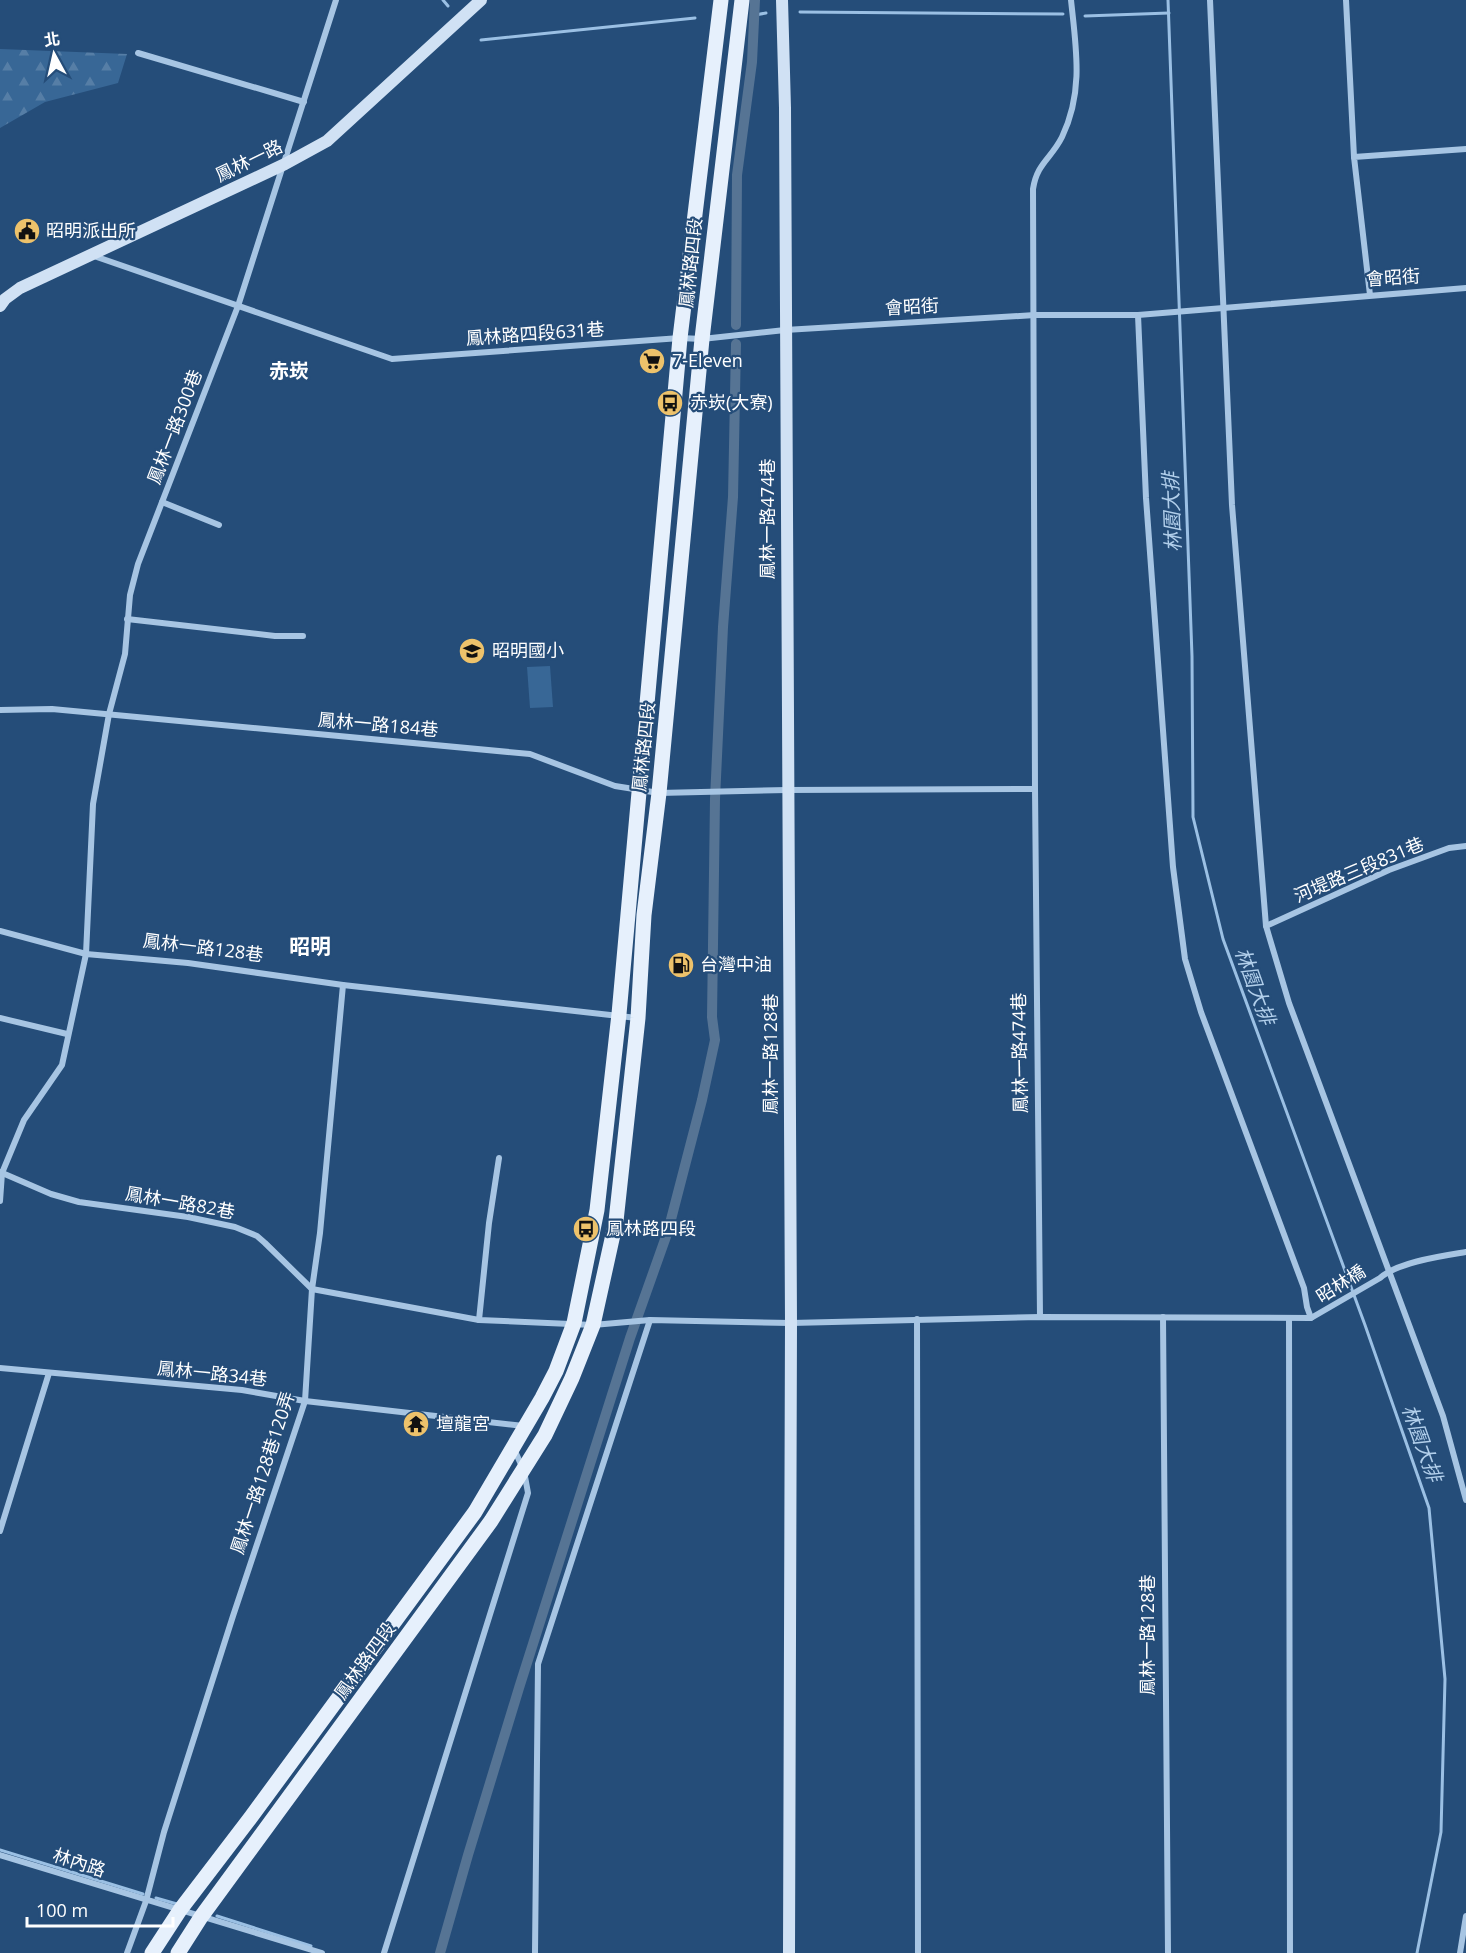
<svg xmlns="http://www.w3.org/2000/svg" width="1466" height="1953" font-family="'Open Sans','Noto Sans TC',sans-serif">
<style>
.forest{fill:url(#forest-firs)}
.pitch{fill:#386796}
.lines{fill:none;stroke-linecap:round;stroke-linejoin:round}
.stream{stroke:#9bc0e4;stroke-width:3}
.canal{stroke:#567494;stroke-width:10}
.street{stroke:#a7c5e3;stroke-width:6}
.secondary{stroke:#d0e1f4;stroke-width:12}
.primary{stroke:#e6f0fc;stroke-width:15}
.labels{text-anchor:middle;stroke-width:4.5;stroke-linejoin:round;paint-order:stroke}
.street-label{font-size:18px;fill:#fff;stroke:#254d79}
.poi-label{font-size:18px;fill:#fff;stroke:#254d79;text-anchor:start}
.neighbourhood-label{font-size:20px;font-weight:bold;fill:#fff;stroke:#254d79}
.water-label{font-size:20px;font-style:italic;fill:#b2cfeb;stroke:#254d79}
.quarter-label{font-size:21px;font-weight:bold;fill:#fff;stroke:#254d79}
</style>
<defs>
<pattern id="forest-firs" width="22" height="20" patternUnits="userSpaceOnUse" patternTransform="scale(1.5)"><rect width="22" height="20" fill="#386796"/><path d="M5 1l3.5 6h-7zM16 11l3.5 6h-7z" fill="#567ea6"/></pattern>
</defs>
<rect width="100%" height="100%" fill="#254d79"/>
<!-- forest -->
<polygon class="forest" points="0,49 127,54 118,83 45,102 0,128"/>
<!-- pitch -->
<polygon class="pitch" points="550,666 553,707 530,708 527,667"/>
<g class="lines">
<!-- stream -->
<g class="stream">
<polyline points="443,0 448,6"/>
<polyline points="1168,0 1192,656 1193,817 1223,939 1365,1325 1429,1508 1445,1679 1441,1832 1417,1953"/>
<polyline points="800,12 1063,14"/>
<polyline points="755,15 766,13"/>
<polyline points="1085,16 1169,13"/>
<polyline points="481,40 695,18"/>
<polyline points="0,1850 143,1894"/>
<polyline points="156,1898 177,1904"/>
<polyline points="217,1916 311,1946"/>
</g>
<!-- canal -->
<g class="canal">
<polyline points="736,325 737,175 752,62 755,0"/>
<polyline points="440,1953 468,1855 519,1688 630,1338 668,1231 702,1100 715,1040 712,1017 715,799 723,627 733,497 736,344"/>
</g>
<!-- street -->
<g class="street">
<polyline points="1210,0 1232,505 1266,926 1289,1003 1443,1416 1466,1500"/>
<polyline points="1346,0 1354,157"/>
<polyline points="138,53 304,102"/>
<polyline points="91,255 392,359 680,338 702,339 785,330 1035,315 1138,315 1466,288"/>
<polyline points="1370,295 1354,157 1466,149"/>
<polyline points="1138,315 1146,498 1173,867 1185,959 1201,1012 1304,1288 1307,1307 1311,1318"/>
<polyline points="162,502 219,525"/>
<polyline points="127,619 275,636 303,636"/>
<polyline points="0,710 52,709 530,754 615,786 659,793 787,790 1035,789"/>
<polyline points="1266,926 1389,870 1449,848 1466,846"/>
<polyline points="0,931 86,954 188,963 343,985 637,1018"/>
<polyline points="0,1018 67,1034"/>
<path d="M0,1172L51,1194L79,1202L188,1217L235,1227L257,1236L265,1243L312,1289L479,1320L593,1325L650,1320L791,1323L1040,1317L1311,1318L1380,1278C1398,1262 1442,1256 1466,1252"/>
<polyline points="0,1201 2,1173 24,1120 62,1065 86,954 93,804 109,714 125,654 130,595 138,564 238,306 336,0"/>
<path d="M1040,1317L1035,789L1033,189C1037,163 1051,159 1062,137C1084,91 1076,48 1071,0"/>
<polyline points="1163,1317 1168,1953"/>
<polyline points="917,1319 918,1953"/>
<polyline points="1289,1319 1290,1953"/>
<polyline points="479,1320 489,1223 499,1158"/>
<polyline points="0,1368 242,1390 305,1401 524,1426"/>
<polyline points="0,1531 49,1373"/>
<polyline points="0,1855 322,1953"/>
<polyline points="127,1953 146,1901 164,1832 233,1616 305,1401 312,1289 320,1233 343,985"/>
<polyline points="384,1953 528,1493 524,1471 514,1449"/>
<polyline points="535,1953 538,1664 650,1320"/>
<polyline points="1460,1953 1466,1916"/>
</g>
<!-- secondary -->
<g class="secondary">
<polyline points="782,0 785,108 791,1323 789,1953"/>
<polyline points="0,306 5,299 20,288 285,164 327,141 481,0"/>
</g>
<!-- primary -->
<g class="primary">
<polyline points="152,1953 180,1910 251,1817 475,1512 542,1398 556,1371 574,1323 597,1210 619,1014 680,338 721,0"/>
<polyline points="178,1953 201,1917 491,1521 545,1435 572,1378 593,1325 616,1221 638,1018 644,915 659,793 702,339 742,0"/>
</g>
</g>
<!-- icons -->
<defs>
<symbol id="civic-disc" viewBox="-11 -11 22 22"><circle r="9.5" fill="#edc26b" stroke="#254d79"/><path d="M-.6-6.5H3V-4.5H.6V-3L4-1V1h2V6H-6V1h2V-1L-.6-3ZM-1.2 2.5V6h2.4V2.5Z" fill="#111"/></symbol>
<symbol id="supermarket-disc" viewBox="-11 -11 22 22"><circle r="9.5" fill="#edc26b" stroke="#254d79"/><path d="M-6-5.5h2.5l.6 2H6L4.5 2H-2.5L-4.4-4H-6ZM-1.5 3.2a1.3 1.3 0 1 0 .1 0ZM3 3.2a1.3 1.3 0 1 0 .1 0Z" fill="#111"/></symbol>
<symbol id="bus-disc" viewBox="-11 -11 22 22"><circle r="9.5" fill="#edc26b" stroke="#254d79"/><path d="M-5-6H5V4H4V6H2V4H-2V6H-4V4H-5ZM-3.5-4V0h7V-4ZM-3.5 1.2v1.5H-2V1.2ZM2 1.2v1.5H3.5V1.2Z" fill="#111"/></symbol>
<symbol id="school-disc" viewBox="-11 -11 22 22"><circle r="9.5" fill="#edc26b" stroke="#254d79"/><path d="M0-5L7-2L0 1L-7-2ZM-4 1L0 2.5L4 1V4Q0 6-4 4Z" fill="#111"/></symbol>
<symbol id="fuel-disc" viewBox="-11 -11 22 22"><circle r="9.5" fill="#edc26b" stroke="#254d79"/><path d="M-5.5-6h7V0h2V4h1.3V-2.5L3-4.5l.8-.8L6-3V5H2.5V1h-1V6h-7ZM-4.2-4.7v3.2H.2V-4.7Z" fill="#111"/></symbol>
<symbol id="temple-disc" viewBox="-11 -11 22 22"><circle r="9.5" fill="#edc26b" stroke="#254d79"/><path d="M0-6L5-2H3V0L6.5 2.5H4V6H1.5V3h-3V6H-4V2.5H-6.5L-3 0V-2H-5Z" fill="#111"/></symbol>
</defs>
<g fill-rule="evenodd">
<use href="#civic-disc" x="12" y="216" width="30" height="30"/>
<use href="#supermarket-disc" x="637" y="346" width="30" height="30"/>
<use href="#bus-disc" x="655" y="388" width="30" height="30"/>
<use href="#school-disc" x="457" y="636" width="30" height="30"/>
<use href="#fuel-disc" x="666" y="950" width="30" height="30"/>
<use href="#bus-disc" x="571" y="1214" width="30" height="30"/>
<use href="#temple-disc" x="401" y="1409" width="30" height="30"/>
</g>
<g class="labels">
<!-- street labels -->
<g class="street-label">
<text transform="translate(249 161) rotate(-26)" y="6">鳳林一路</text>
<text transform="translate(691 263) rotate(-84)" y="6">鳳林路四段</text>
<text transform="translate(1393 278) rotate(-4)" y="6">會昭街</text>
<text transform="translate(912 307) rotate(-3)" y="6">會昭街</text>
<text transform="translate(535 334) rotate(-4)" y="6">鳳林路四段631巷</text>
<text transform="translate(175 427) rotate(-69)" y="6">鳳林一路300巷</text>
<text transform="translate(768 519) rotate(-90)" y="6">鳳林一路474巷</text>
<text transform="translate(378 725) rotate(5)" y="6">鳳林一路184巷</text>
<text transform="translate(644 747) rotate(-84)" y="6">鳳林路四段</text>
<text transform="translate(1359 870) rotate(-23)" y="6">河堤路三段831巷</text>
<text transform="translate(203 948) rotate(7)" y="6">鳳林一路128巷</text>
<text transform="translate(1020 1053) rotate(-91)" y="6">鳳林一路474巷</text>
<text transform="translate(771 1054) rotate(-90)" y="6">鳳林一路128巷</text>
<text transform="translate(180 1203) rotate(10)" y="6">鳳林一路82巷</text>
<text transform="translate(1341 1284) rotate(-32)" y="6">昭林橋</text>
<text transform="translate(212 1374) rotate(6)" y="6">鳳林一路34巷</text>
<text transform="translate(263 1473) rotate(-72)" y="6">鳳林一路128巷120弄</text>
<text transform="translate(1148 1635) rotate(-90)" y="6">鳳林一路128巷</text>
<text transform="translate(365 1661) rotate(-54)" y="6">鳳林路四段</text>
<text transform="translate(79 1863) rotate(18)" y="6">林內路</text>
</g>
<!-- poi labels -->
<g class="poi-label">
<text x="46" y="237">昭明派出所</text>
<text x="672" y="367">7-Eleven</text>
<text x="690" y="409">赤崁(大寮)</text>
<text x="492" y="657">昭明國小</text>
<text x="700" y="971">台灣中油</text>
<text x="606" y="1235">鳳林路四段</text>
<text x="436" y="1430">壇龍宮</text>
</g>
<!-- neighbourhood labels -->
<g class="neighbourhood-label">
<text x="289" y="378">赤崁</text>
</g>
<!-- water labels -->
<g class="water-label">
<text transform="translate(1172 512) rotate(-92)" y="7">林園大排</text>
<text transform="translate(1255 986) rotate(70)" y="7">林園大排</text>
<text transform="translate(1422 1443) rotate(70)" y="7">林園大排</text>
</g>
<!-- quarter labels -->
<g class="quarter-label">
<text x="310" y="954">昭明</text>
</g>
</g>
<!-- north arrow -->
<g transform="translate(54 54) rotate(352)" stroke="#254d79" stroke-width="4.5" paint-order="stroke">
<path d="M0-4.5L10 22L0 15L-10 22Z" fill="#ffffff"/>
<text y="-9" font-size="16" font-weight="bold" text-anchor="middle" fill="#ffffff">北</text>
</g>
<!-- scale -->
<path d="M27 1917v9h146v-9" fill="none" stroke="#ffffff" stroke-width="3"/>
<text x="36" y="1917" font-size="18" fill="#ffffff" stroke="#254d79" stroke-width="4.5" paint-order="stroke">100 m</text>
</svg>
